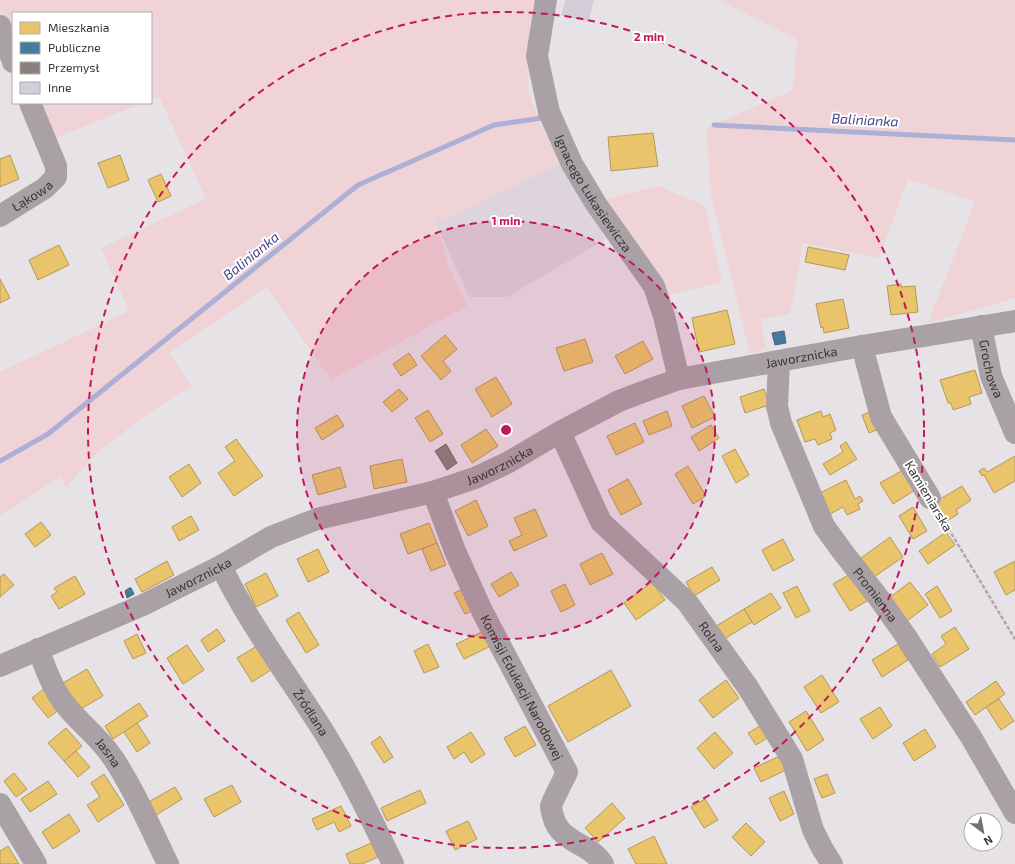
<svg xmlns="http://www.w3.org/2000/svg" width="1015" height="864" font-family="'Exo 2',sans-serif">
<style>
.built{fill:#ddd4dd}
.green{fill:#f0d3d6}
.homes{fill:#e9c46a;stroke:#b4985a}
.public{fill:#457b9d;stroke:#41657e}
.industry{fill:#8a817c;stroke:#716a67}
.lines{fill:none;stroke-linecap:round;stroke-linejoin:round}
.stream{stroke:#adb0d6;stroke-width:5}
.building{fill:#d2cdd9;stroke:#cecbcf}
.path{stroke:#ada7aa;stroke-width:2.5;stroke-dasharray:4 2;stroke-linecap:butt}
.minor{stroke:#a9a1a5;stroke-width:22}
.ring{fill:none;stroke:#c2185b;stroke-width:2;stroke-dasharray:7 5}
.labels{text-anchor:middle;stroke-width:4;stroke-linejoin:round;paint-order:stroke}
.street-label{font-size:13px;fill:#373336;stroke:#fff}
.water-label{font-size:14px;font-style:italic;fill:#434587;stroke:#fff}
.centre{fill:#c2185b;stroke:#fff;stroke-width:2}
.ring-label{font-size:12px;text-anchor:middle;font-weight:bold;fill:#c2185b;stroke:#fff;stroke-width:4;stroke-linejoin:round;paint-order:stroke}
</style>
<rect width="100%" height="100%" fill="#e6e2e6"/>
<!-- built -->
<polygon class="built" points="561,163 606,239 507,297 469,297 435,221 459,213"/>
<!-- green -->
<g class="green">
<polygon points="0,0 537,0 530,23 528,92 543,129 561,163 459,213 436,221 448,265 467,306 331,380 267,287 169,353 192,386 153,410 99,451 66,487 60,477 0,516 0,372 129,311 101,248 206,199 159,96 151,99 151,13 13,13 13,46 0,10"/>
<polygon points="719,0 1015,0 1015,298 928,323 975,202 908,179 879,258 803,243 790,314 761,319 766,349 750,354 711,196 706,128 793,90 797,39"/>
<polygon points="36,103 142,103 51,140"/>
<polygon points="658,186 705,206 722,282 669,295 607,199"/>
</g>
<!-- homes -->
<g class="homes">
<polygon points="653,133 658,166 611,171 608,137"/>
<polygon points="10,155 19,179 0,187 0,159"/>
<polygon points="120,155 129,180 108,188 98,163"/>
<polygon points="161,174 171,196 158,202 148,180"/>
<polygon points="59,245 69,265 38,280 29,260"/>
<polygon points="808,247 849,255 845,270 805,262"/>
<polygon points="0,279 10,298 0,303"/>
<polygon points="901,284 901,287 915,286 918,312 891,315 887,286"/>
<polygon points="843,299 849,328 824,333 823,327 821,328 816,304"/>
<polygon points="727,310 735,344 699,352 692,318"/>
<polygon points="445,335 457,349 443,361 451,371 441,380 421,356"/>
<polygon points="585,339 593,362 564,371 556,348"/>
<polygon points="643,341 653,359 625,374 615,356"/>
<polygon points="409,353 417,365 401,376 393,364"/>
<polygon points="975,370 982,393 969,397 971,404 953,410 951,403 948,403 940,380"/>
<polygon points="496,377 512,404 492,417 475,389"/>
<polygon points="399,389 408,399 392,412 383,402"/>
<polygon points="764,389 769,405 745,413 740,397"/>
<polygon points="704,396 715,417 692,428 682,406"/>
<polygon points="428,410 443,434 430,442 415,418"/>
<polygon points="874,410 881,428 869,433 862,415"/>
<polygon points="667,411 672,426 649,435 643,421"/>
<polygon points="821,411 823,417 830,414 836,430 830,433 832,439 818,445 815,439 805,442 797,420"/>
<polygon points="337,415 344,426 322,440 315,428"/>
<polygon points="635,423 644,442 616,455 607,436"/>
<polygon points="711,425 719,438 699,451 691,437"/>
<polygon points="486,429 498,446 472,463 461,445"/>
<polygon points="236,439 263,476 234,496 218,473 235,461 225,447"/>
<polygon points="846,442 857,459 830,475 823,464 843,452 840,446"/>
<polygon points="735,449 749,475 736,483 722,456"/>
<polygon points="1015,456 1015,481 994,493 984,475 982,476 979,471 984,468 987,472"/>
<polygon points="402,459 407,482 374,489 370,466"/>
<polygon points="189,464 201,483 182,497 169,477"/>
<polygon points="688,466 706,496 693,504 675,474"/>
<polygon points="340,467 346,487 318,495 312,475"/>
<polygon points="903,470 915,490 893,504 880,483"/>
<polygon points="628,479 642,504 621,515 608,490"/>
<polygon points="846,480 855,499 860,496 863,501 858,504 860,509 847,515 843,507 830,514 818,494"/>
<polygon points="962,486 971,500 956,510 958,514 947,521 935,502"/>
<polygon points="476,500 488,526 468,536 455,511"/>
<polygon points="913,507 927,531 913,539 899,516"/>
<polygon points="535,509 547,536 514,551 509,541 522,535 514,518"/>
<polygon points="191,516 199,530 179,541 172,527"/>
<polygon points="41,522 51,535 35,547 25,534"/>
<polygon points="429,523 437,543 408,554 400,534"/>
<polygon points="946,532 955,545 928,564 919,551"/>
<polygon points="890,537 903,557 874,577 861,558"/>
<polygon points="783,539 794,560 773,571 762,550"/>
<polygon points="437,543 446,565 431,571 422,549"/>
<polygon points="318,549 329,572 308,582 297,559"/>
<polygon points="602,553 613,574 590,585 580,564"/>
<polygon points="167,561 174,575 142,592 135,579"/>
<polygon points="1015,561 1015,590 1006,595 994,572"/>
<polygon points="712,567 720,580 694,596 686,582"/>
<polygon points="511,572 519,585 499,597 491,584"/>
<polygon points="266,573 278,596 256,607 245,584"/>
<polygon points="4,574 14,585 0,597 0,577"/>
<polygon points="850,574 867,601 850,611 833,584"/>
<polygon points="75,576 85,594 59,609 51,596 57,592 54,588"/>
<polygon points="652,582 665,600 636,620 624,603"/>
<polygon points="910,582 928,605 907,621 889,598"/>
<polygon points="565,584 575,605 561,612 551,591"/>
<polygon points="797,586 810,611 796,618 783,593"/>
<polygon points="937,586 952,611 940,618 925,594"/>
<polygon points="465,588 476,609 465,614 454,593"/>
<polygon points="771,593 781,608 754,625 744,609"/>
<polygon points="744,609 752,622 721,641 713,628"/>
<polygon points="299,612 319,645 306,653 286,620"/>
<polygon points="955,627 969,649 940,667 932,654 946,644 941,636"/>
<polygon points="217,629 225,641 208,652 201,640"/>
<polygon points="484,631 491,646 464,659 456,644"/>
<polygon points="137,634 146,653 133,659 124,641"/>
<polygon points="428,644 439,667 424,673 414,651"/>
<polygon points="898,644 908,660 882,677 872,660"/>
<polygon points="187,645 204,670 183,684 167,658"/>
<polygon points="257,646 271,670 252,682 237,658"/>
<polygon points="87,669 103,696 79,710 63,683"/>
<polygon points="611,670 631,706 568,742 548,706"/>
<polygon points="822,675 839,702 821,713 804,687"/>
<polygon points="726,680 739,698 713,718 699,700"/>
<polygon points="996,681 1005,694 975,715 966,702"/>
<polygon points="45,688 60,709 48,718 32,698"/>
<polygon points="999,699 1014,721 1001,730 986,707"/>
<polygon points="139,703 148,716 113,739 105,726"/>
<polygon points="880,707 892,726 873,739 860,719"/>
<polygon points="806,711 824,740 807,751 789,722"/>
<polygon points="137,723 150,743 137,752 124,732"/>
<polygon points="765,723 772,735 756,745 748,733"/>
<polygon points="525,726 536,745 515,757 504,738"/>
<polygon points="66,728 82,746 64,761 48,743"/>
<polygon points="925,729 936,747 914,761 903,743"/>
<polygon points="471,732 485,754 471,763 464,752 454,759 447,747"/>
<polygon points="715,732 733,753 714,769 697,748"/>
<polygon points="380,736 393,757 384,763 371,743"/>
<polygon points="76,751 90,767 78,777 64,761"/>
<polygon points="784,754 790,768 761,782 754,768"/>
<polygon points="14,773 27,789 16,797 4,781"/>
<polygon points="104,774 124,805 98,822 87,805 100,797 91,783"/>
<polygon points="827,774 835,793 822,798 814,779"/>
<polygon points="48,781 57,794 30,812 21,799"/>
<polygon points="232,785 241,802 214,817 204,799"/>
<polygon points="175,787 182,799 153,817 145,804"/>
<polygon points="420,790 426,803 387,821 381,808"/>
<polygon points="784,791 794,814 780,821 769,798"/>
<polygon points="705,799 718,820 704,828 691,807"/>
<polygon points="612,803 625,818 598,842 585,828"/>
<polygon points="341,806 351,826 339,832 334,822 317,830 312,819"/>
<polygon points="69,814 80,831 53,849 42,832"/>
<polygon points="468,821 477,839 455,850 446,831"/>
<polygon points="746,823 765,842 751,856 732,837"/>
<polygon points="654,836 667,864 636,864 628,849"/>
<polygon points="371,843 378,857 362,864 350,864 346,854"/>
<polygon points="8,846 19,864 0,864 0,851"/>
</g>
<!-- public -->
<g class="public">
<polygon points="784,331 786,343 775,345 772,333"/>
<polygon points="129,588 131,588 134,594 127,598 125,591"/>
</g>
<!-- industry -->
<polygon class="industry" points="446,444 457,463 447,470 435,451"/>
<g class="lines">
<!-- stream -->
<g class="stream">
<polyline points="714,125 1015,140"/>
<polyline points="0,461 48,434 358,185 494,125 542,118"/>
</g>
</g>
<!-- building -->
<polygon class="building" points="566,0 593,0 588,21 562,15"/>
<g class="lines">
<!-- path -->
<polyline class="path" points="939,513 1015,639"/>
<!-- minor -->
<g class="minor">
<path id="s1" d="M546,0L537,56L549,112L572,164L596,204L654,286L664,316L679,379"/>
<polyline points="0,26 13,62"/>
<path id="s2" d="M0,216L45,188L56,177V166L30,103"/>
<path id="s3" d="M981,326L991,376L1015,433"/>
<polyline points="862,346 881,417 930,498"/>
<path id="s4" d="M779,362L777,406L781,423L824,526L842,551L878,597L905,635L971,737L1015,813"/>
<path id="s5" d="M560,432L601,522L687,602L747,686L792,759L813,830L822,848L832,864"/>
<path id="s6" d="M433,492L455,551L482,611L567,772C564,779 552,801 551,806C551,809 552,813 553,816C560,844 590,842 603,864"/>
<path id="s7" d="M221,566C249,624 288,675 322,729C349,772 371,818 393,864"/>
<path id="s8" d="M38,649C45,666 50,684 61,699C76,721 98,735 113,758C135,791 151,829 168,864"/>
<path id="s9" d="M0,666L143,605L221,566L271,537L317,519L433,492L475,478L507,463L560,432L619,401L648,390L679,379L862,346L1015,321"/>
<polyline points="0,804 36,864"/>
</g>
</g>
<!-- distance rings -->
<circle cx="506" cy="430" r="209" fill="#c2185b" fill-opacity=".12"/>
<g class="ring">
<circle cx="506" cy="430" r="209"/>
<circle cx="506" cy="430" r="418"/>
</g>
<g class="labels">
<!-- street labels -->
<g class="street-label">
<text dy="5" stroke="none"><textPath href="#s1" startOffset="207">Ignacego Łukasiewicza</textPath></text>
<text dy="5" stroke="none"><textPath href="#s2" startOffset="38">Łąkowa</textPath></text>
<text dy="5" stroke="none"><textPath href="#s9" startOffset="865">Jaworznicka</textPath></text>
<text dy="5" stroke="none"><textPath href="#s3" startOffset="44">Grochowa</textPath></text>
<text dy="5" stroke="none"><textPath href="#s9" startOffset="541">Jaworznicka</textPath></text>
<text transform="translate(929 496) rotate(59)" y="5">Kamieniarska</text>
<text dy="5" stroke="none"><textPath href="#s9" startOffset="217">Jaworznicka</textPath></text>
<text dy="5" stroke="none"><textPath href="#s4" startOffset="259">Promienna</textPath></text>
<text dy="5" stroke="none"><textPath href="#s5" startOffset="259">Rolna</textPath></text>
<text dy="5" stroke="none"><textPath href="#s6" startOffset="215">Komisji Edukacji Narodowej</textPath></text>
<text dy="5" stroke="none"><textPath href="#s7" startOffset="172">Źródlana</textPath></text>
<text dy="5" stroke="none"><textPath href="#s8" startOffset="127">Jasna</textPath></text>
</g>
<!-- water labels -->
<g class="water-label">
<text transform="translate(865 120) rotate(3)" y="5">Balinianka</text>
<text transform="translate(251 256) rotate(-39)" y="5">Balinianka</text>
</g>
</g>
<circle cx="506" cy="430" r="6" class="centre"/>
<g class="ring-label">
<text x="649" y="41">2 min</text>
<text x="506" y="225">1 min</text>
</g>
<!-- legend -->
<rect x="12" y="12" width="140" height="92" fill="#ffffff" stroke="#afadaf"/>
<rect x="20" y="22" width="20" height="12" fill="#e9c46a" stroke="#afadaf"/>
<text x="48" y="32" font-size="12" fill="#373336">Mieszkania</text>
<rect x="20" y="42" width="20" height="12" fill="#457b9d" stroke="#afadaf"/>
<text x="48" y="52" font-size="12" fill="#373336">Publiczne</text>
<rect x="20" y="62" width="20" height="12" fill="#8a817c" stroke="#afadaf"/>
<text x="48" y="72" font-size="12" fill="#373336">Przemysł</text>
<rect x="20" y="82" width="20" height="12" fill="#d2cdd9" stroke="#afadaf"/>
<text x="48" y="92" font-size="12" fill="#373336">Inne</text>
<!-- north arrow -->
<g transform="translate(983 832) rotate(148)"><circle r="19" fill="#ffffff" stroke="#afadaf"/>
<path d="M0-3L7 15L0 10L-7 15Z" fill="#747074"/>
<text y="-6" font-size="11" font-weight="bold" text-anchor="middle" fill="#373336">N</text>
</g>
</svg>
